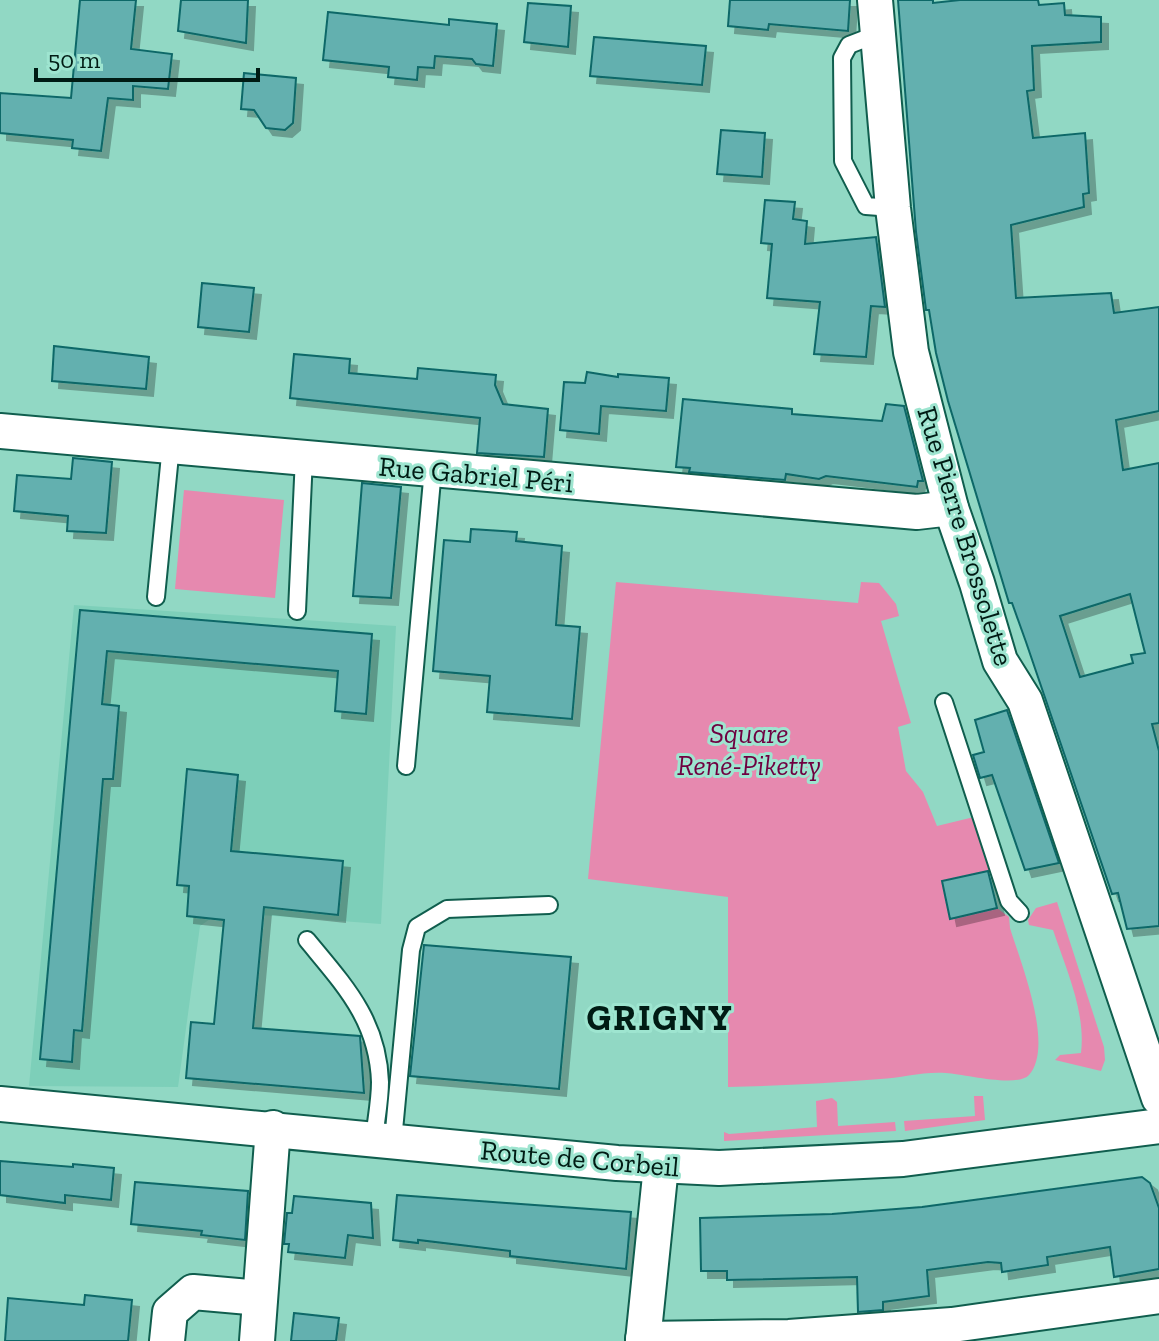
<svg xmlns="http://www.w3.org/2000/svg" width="1159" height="1341" font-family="'Zilla Slab',serif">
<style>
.built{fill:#7dcfb9}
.green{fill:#e689af}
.building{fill:#63b0af;stroke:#0c6767;stroke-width:2;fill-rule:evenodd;filter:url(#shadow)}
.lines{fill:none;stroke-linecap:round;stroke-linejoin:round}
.service-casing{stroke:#105e4e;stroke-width:20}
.minor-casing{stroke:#105e4e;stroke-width:38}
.service{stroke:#fff;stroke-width:16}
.minor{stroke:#fff;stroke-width:34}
.labels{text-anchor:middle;stroke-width:6;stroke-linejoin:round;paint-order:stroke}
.street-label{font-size:28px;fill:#001b14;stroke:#9ee5d0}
.park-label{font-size:28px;font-style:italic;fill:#6f0040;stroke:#9ee5d0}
.district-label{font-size:36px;font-weight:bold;letter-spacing:2px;fill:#001b14;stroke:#9ee5d0}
</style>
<defs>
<filter id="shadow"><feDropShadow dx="7" dy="7" stdDeviation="0" flood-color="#0004"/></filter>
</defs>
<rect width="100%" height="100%" fill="#91d8c4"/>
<!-- built -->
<polygon class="built" points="74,605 396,626 381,924 220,912 200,926 178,1087 29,1086"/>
<!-- green -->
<g class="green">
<polygon points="184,490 284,500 275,598 175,589"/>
<path d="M616,582L858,603L861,582L879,583L896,604L899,616L881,621L911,723L898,727L906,771L923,792L937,826L974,817L993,870L942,881L950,919L997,908L1009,917L1010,928C1020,961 1055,1046 1029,1075C1017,1088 964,1074 946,1073C925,1071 901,1078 880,1079C829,1083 779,1086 728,1087V897L588,879Z"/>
<path d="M1057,902L1104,1047L1105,1060L1101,1071L1055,1060L1060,1055L1081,1053C1086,1012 1066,969 1053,930L1029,925L1028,920L1036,908Z"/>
<polygon points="974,1096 983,1096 985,1120 905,1131 904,1121 975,1116"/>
<polygon points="832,1098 837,1102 838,1126 895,1122 896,1131 724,1141 724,1132 729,1134 817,1127 816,1101"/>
</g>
<!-- building -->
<g class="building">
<polygon points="80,0 136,0 131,49 172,54 168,89 133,86 133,100 108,98 101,151 72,148 73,140 0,133 0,93 71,98"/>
<polygon points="181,0 248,0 246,43 178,31"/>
<polygon points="730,0 850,0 848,31 769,24 768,30 728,26"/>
<path d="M898,0H933V3L960,0H1038L1039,5L1064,3L1065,15L1101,17V42L1032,46L1034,90L1027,91L1033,138L1085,133L1089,193L1083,194L1084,207L1011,225L1016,298L1111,293L1114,313L1159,307V411L1116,420L1123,470L1159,463V723L1152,724L1159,751V926L1127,929L1118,893L1112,894L1026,642L1012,603H1009L948,401L936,353L929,310H926L916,232ZM1130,594L1145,653L1131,655L1133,663L1080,677L1060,616Z"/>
<polygon points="528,3 571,6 568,47 524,42"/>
<polygon points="328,12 449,25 449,19 497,24 493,66 476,64 472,59 435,56 434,68 418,67 417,80 388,77 389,67 323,60"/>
<polygon points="594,37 706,46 702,85 590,76"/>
<polygon points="244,73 296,78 293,123 285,130 266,128 254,110 241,109"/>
<polygon points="721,130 765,133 762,177 717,174"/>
<polygon points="765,200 795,202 793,219 807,221 805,244 876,237 885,307 871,306 866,357 814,354 820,302 767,298 772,244 761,243"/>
<polygon points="202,283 254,288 249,332 198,327"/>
<polygon points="54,346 149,357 146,389 52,381"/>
<polygon points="294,354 350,359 349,373 417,379 418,368 496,375 495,385 503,404 548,409 544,457 477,453 480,418 290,398"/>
<polygon points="587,372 618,377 618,374 669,378 666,411 601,406 599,434 560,430 564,382 585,383"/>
<polygon points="683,399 792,409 792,414 882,421 886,404 904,406 923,481 918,481 917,487 826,476 819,479 786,474 785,480 689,472 690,468 676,467"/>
<polygon points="73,458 112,462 106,533 67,531 68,516 14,511 17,475 71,479"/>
<polygon points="362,483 401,487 391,598 353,596"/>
<polygon points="471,529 517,532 516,541 562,546 556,625 580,627 572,719 487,712 490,676 433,671 444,540 470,542"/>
<polygon points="80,610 372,634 366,714 335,711 338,671 107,651 102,704 119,706 113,779 103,779 82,1031 74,1030 72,1062 40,1059"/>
<polygon points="1007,710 1059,863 1025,870 992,775 980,778 973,755 984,752 975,720"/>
<polygon points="187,769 238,775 231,851 343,861 338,915 264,907 253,1028 360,1036 364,1093 186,1078 191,1022 214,1024 224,920 187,916 189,886 177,885"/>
<polygon points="988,871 997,908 950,919 942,881"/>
<polygon points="424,945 571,957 559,1089 410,1076"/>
<polygon points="0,1161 73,1167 73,1164 114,1168 111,1200 65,1195 65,1203 0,1195"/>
<polygon points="1142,1177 1150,1183 1159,1208 1159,1269 1114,1277 1110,1247 1047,1257 1048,1265 1002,1272 1001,1263 988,1262 927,1270 929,1296 883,1302 883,1310 858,1312 857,1277 727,1280 727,1271 701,1271 700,1218 832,1214 922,1207"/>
<polygon points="135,1182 248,1191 245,1240 201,1235 202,1231 131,1224"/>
<polygon points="397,1195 631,1212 626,1269 510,1256 510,1251 418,1240 418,1243 393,1240"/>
<polygon points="294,1196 371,1203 373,1238 348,1235 345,1258 288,1252 289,1244 284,1244 287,1213 292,1213"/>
<polygon points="85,1295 132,1300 128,1341 5,1341 8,1298 84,1305"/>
<polygon points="294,1313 339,1318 336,1341 291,1341"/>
</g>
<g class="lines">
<defs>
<g id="service">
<polyline points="880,33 849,45 842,58 843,161 866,206 893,208"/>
<polyline points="156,597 171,445"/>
<polyline points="297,611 304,457"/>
<polyline points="944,702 1009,901 1020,913"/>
<polyline points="406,766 433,469"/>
<path d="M307,940C344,985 378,1020 380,1082C380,1101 376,1120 374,1139"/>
<polyline points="393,1141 411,950 417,927 447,909 549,905"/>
</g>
<g id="minor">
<polyline points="875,0 893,208 911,352 951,508 977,583 1000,661 1025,701 1159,1098"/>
<polyline points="0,431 917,512 951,508"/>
<polyline points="0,1104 617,1163 719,1168 903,1159 1159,1126"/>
<polyline points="643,1339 789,1337 952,1325 1159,1296"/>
<polyline points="167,1341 170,1312 193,1292 260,1298"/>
<polyline points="257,1341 273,1128"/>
<polyline points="643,1341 661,1166"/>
</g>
</defs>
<!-- service casing -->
<use href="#service" class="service-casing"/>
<!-- minor casing -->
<use href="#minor" class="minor-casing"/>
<!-- service -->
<use href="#service" class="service"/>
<!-- minor -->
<use href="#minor" class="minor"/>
</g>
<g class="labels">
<!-- street labels -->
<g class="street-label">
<text transform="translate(476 474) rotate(5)" y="10">Rue Gabriel Péri</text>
<text transform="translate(966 536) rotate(73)" y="10">Rue Pierre Brossolette</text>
<text transform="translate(580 1158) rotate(5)" y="10">Route de Corbeil</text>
</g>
<!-- park labels -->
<g class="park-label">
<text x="749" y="743">Square<tspan x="749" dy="32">René-Piketty</tspan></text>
</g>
<!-- district labels -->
<g class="district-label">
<text x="660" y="1030">GRIGNY</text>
</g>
</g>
<!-- scale -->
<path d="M36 68v12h222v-12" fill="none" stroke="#001b14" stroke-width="4"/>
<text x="48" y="68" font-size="24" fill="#001b14" stroke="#9ee5d0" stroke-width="6" paint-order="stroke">50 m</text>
</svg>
